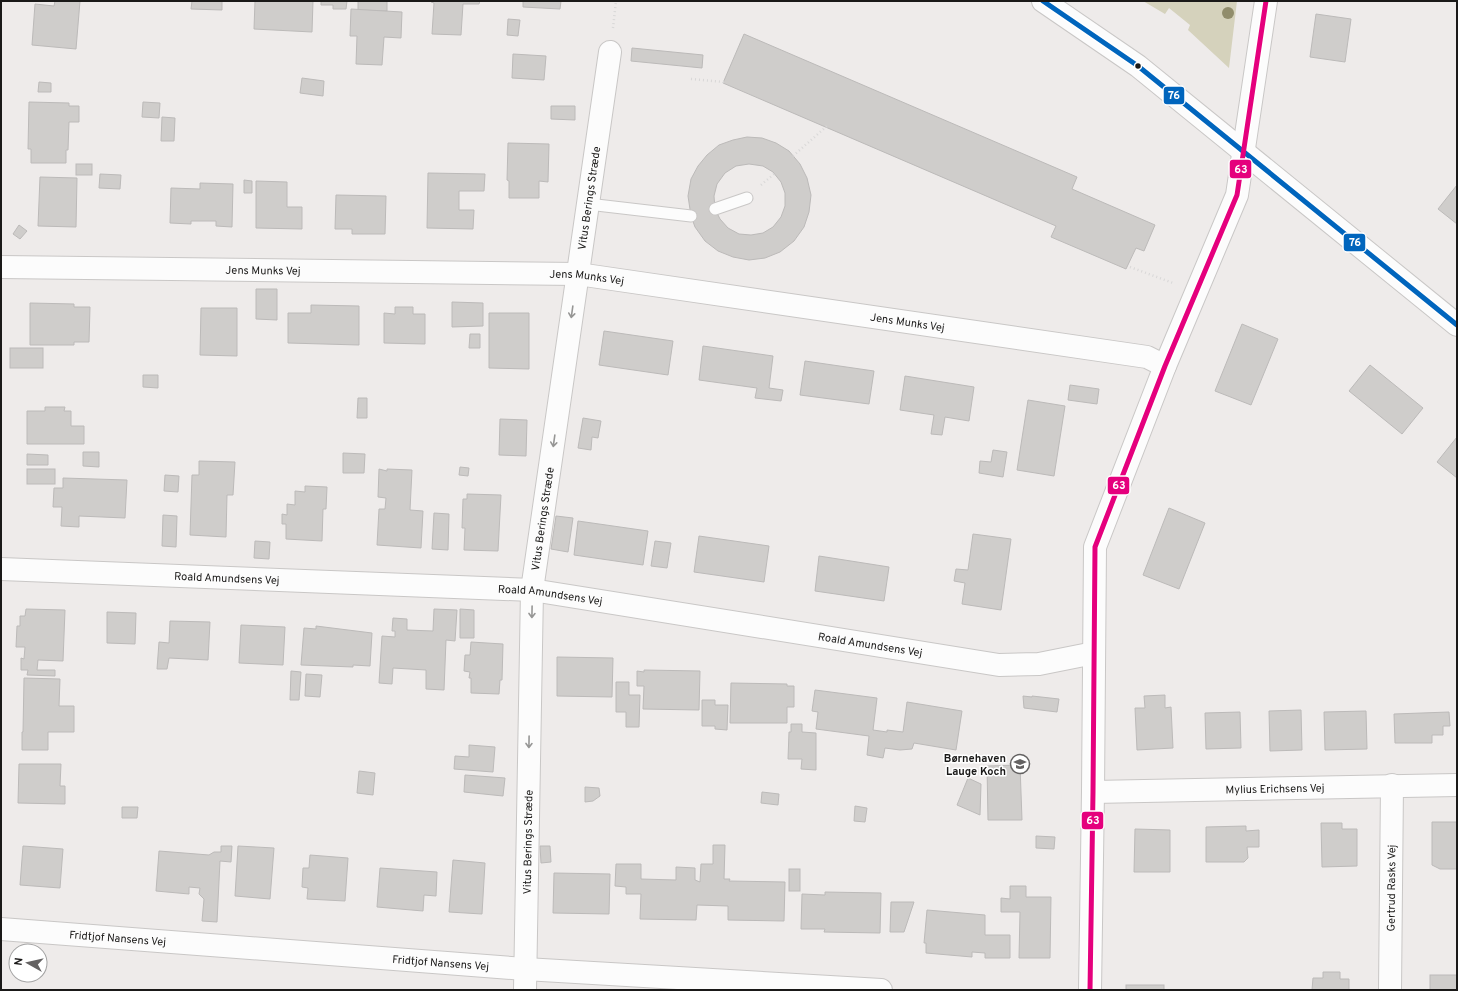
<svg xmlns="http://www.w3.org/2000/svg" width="1458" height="991" font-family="Overpass,sans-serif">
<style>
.green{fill:#d5d2bc}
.building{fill:#cfcdcb;stroke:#bcbab9;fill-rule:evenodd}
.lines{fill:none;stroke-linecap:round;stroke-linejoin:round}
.lane-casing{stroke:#c9c7c6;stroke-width:13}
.street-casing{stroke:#c9c7c6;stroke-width:24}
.secondary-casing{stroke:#c9c7c6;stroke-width:24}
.path{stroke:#d8d7d7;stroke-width:2.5;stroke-dasharray:1 3;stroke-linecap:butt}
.lane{stroke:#fcfcfc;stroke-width:11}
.street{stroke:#fcfcfc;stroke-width:22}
.secondary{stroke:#fcfcfc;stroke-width:22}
.bus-1-casing{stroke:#fff;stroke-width:8}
.bus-2-casing{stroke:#fff;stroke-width:8}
.bus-1{stroke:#0065bd;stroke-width:5}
.bus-2{stroke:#e5007d;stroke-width:5}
.tree{fill:#918d6c}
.oneway{stroke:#969695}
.bus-dot{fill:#1a1918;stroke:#fff;stroke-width:1.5}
.labels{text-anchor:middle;stroke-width:3;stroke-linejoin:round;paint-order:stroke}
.street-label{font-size:11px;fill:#1a1918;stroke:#fff}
.poi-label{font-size:11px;font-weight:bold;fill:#1a1918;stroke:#fff;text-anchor:end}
.line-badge{stroke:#fff;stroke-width:1.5}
.badge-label{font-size:11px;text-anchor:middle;font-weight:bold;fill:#fff}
</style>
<rect width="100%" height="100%" fill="#eeebea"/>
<!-- green -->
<polygon class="green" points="1143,1 1237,1 1229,68 1188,30 1190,25 1169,8 1165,14"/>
<!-- building -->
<g class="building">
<polygon points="55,1 80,1 76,49 32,45 35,4 54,6"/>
<polygon points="192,1 222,1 222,10 191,9"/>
<polygon points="255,1 313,1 312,32 254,29"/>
<polygon points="321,1 347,1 346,9 333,9 333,5 321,5"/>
<polygon points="358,1 387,1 387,11 358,10"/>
<polygon points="431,1 480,1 479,4 463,4 461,35 432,34 434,3 431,2"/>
<polygon points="523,1 561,1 560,9 523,7"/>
<polygon points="351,9 402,12 401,38 384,37 382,65 356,64 357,36 350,36"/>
<polygon points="1316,14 1351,19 1345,62 1310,57"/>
<polygon points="508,19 520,20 518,36 507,35"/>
<polygon points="744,34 1077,177 1072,189 1155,225 1144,251 1136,248 1126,269 1051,237 1056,226 723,83"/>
<polygon points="632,48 703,55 702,68 631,61"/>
<polygon points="513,54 546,56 544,80 512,78"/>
<polygon points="302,78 324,81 323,96 300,93"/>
<polygon points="39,82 51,83 51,92 38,92"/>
<polygon points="29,102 69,103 69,106 79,106 79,122 69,122 68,150 66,150 66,163 31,163 31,149 28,149"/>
<polygon points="143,102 160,103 159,118 142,117"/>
<polygon points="551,106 575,106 575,120 551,119"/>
<polygon points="162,117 175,118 174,141 161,141"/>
<path d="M747,137L762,138L776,143L789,151L800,164L807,178L811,195L809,212L804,227L794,241L780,252L765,258L749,260L733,257L718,251L705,241L695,227L691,216L688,196L691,179L698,166L707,155L719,145L733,140ZM749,164L763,166L773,172L781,182L785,193V206L781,217L773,227L763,233L751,235L739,234L728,228L720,219L715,209L714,196L717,184L725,173L736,166Z"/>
<polygon points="508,143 549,144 548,182 539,181 539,198 509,198 509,181 507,180"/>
<rect x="76" y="164" width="16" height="11"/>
<polygon points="428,173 485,174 484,191 459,191 459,210 474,210 473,229 427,228"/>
<polygon points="100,174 121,175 120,189 99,188"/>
<polygon points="40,177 77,178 76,227 38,226"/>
<polygon points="244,180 252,181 252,193 244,193"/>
<polygon points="256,181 287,182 287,207 302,207 302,229 256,228"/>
<polygon points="200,183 233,184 232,227 216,226 216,221 191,221 191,224 170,223 171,188 200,189"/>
<polygon points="1457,185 1457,224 1438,209"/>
<polygon points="336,195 386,196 385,234 352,234 352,229 335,229"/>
<polygon points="19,225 27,231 20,239 13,234"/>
<polygon points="256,289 277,289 277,320 256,319"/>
<polygon points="452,302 483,303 483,326 452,327"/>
<polygon points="30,303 74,304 74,307 90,307 89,342 74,342 74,345 30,345"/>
<polygon points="311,305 359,306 359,345 288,343 288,313 311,313"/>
<polygon points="395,307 413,307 413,314 425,314 425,344 384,343 384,313 395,314"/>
<polygon points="201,308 237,308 237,356 200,355"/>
<polygon points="489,313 529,313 529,369 489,368"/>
<polygon points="1242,324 1278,339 1251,405 1215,391"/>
<polygon points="604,331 673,341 668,375 599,365"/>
<polygon points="470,334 480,334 480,348 469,348"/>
<polygon points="703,346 773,356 769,388 783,390 781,401 755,398 757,388 699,380"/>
<rect x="10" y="348" width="33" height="20"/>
<polygon points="805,361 874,371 869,404 800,395"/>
<polygon points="1370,365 1423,408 1402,434 1349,391"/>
<polygon points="143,375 158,375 158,388 143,387"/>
<polygon points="905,376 974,387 969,421 945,417 942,435 931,434 934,415 900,410"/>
<polygon points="1070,385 1099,389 1097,404 1068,400"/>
<polygon points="358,398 367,398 367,418 357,418"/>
<polygon points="1028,400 1065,406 1054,476 1017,470"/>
<polygon points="45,407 65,407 64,411 71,411 71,426 84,426 84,444 27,444 27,411 45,411"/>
<polygon points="583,418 601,421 598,438 592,437 591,450 578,448"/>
<polygon points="500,419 527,420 526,456 499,455"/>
<polygon points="1457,437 1457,478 1437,462"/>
<polygon points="993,450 1007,452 1003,477 979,473 980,461 991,462"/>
<polygon points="83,452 99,452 99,467 83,466"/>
<polygon points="343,453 365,454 364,473 343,473"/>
<polygon points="27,454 48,455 48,465 27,465"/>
<polygon points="199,461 235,462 233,495 227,495 226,537 190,535 192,475 199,475"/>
<polygon points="460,467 469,468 468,476 459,475"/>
<rect x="27" y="469" width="28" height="15"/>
<polygon points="379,469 387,471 387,469 412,470 410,510 423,511 421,548 377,545 379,509 385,509 386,498 378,497"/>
<polygon points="165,475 179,476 178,492 164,491"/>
<polygon points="63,478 127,480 125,518 79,516 79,527 61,526 62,507 53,507 54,488 63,488"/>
<polygon points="305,486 327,487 326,509 323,509 322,541 286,539 286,524 282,524 282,514 287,515 287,504 295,505 295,491 305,492"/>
<polygon points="467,494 501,495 498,551 464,550 465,528 462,528 463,499 467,499"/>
<polygon points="1169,508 1205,523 1179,589 1143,575"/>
<polygon points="434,513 449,514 448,550 432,549"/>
<polygon points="163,515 177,516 176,547 162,546"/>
<polygon points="556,516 573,518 568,552 551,549"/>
<polygon points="578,521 648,531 643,565 574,555"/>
<polygon points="973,534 1011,539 1001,610 962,604 965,583 954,581 956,569 968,570"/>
<polygon points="699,536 769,546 764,582 694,572"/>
<polygon points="255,541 270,542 269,559 254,558"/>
<polygon points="655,541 671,543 667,568 651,566"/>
<polygon points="819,556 889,567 884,601 815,591"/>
<polygon points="26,609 65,610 63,661 38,660 37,670 55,670 55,676 27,675 28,670 21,670 21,658 24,659 25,647 16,647 17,626 20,626 20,616 25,616"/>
<polygon points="434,609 457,610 455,641 446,640 444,690 426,689 426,670 393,668 392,684 379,683 382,636 395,637 395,631 392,631 393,618 407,619 407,630 433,631"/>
<polygon points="460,609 474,610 474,638 460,638"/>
<polygon points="107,612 136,613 135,644 107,643"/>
<polygon points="170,621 210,622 208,660 169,658 167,669 157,669 159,642 169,643"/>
<polygon points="241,625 285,627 283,665 239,663"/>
<polygon points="316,626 372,633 370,666 353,665 353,667 301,665 304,628 316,629"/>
<polygon points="471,642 503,644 502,680 500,680 499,694 471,693 471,678 469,678 470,672 464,671 465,655 470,655"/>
<polygon points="557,657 613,658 612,697 557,696"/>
<polygon points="644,670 700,671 699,710 643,709 644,686 637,686 637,671 644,672"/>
<polygon points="291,671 301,672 299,700 290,700"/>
<polygon points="306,674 322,675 320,697 305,696"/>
<polygon points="24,678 60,679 59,706 74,706 74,732 48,732 48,750 22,750 22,732 23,732"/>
<polygon points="616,682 629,682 629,695 640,695 639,727 626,727 626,712 616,712"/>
<polygon points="731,683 787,684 787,686 794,686 794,707 787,707 787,723 730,723"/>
<polygon points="815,690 877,698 873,730 887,732 887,730 903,732 907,702 962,711 956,750 914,743 912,749 900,750 885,748 883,758 867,755 869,736 816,729 818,712 812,711"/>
<polygon points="1165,695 1165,708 1171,707 1173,748 1137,750 1135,708 1145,708 1144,696"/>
<polygon points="1023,696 1032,697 1032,696 1059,699 1057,712 1024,708"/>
<polygon points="702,700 715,700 715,705 728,705 727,730 715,729 715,726 702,726"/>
<polygon points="1301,710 1302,750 1270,751 1269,711"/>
<polygon points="1366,711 1367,749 1325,750 1324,712"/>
<polygon points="1240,712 1241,748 1206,749 1205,713"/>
<polygon points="1449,712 1450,726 1443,726 1443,735 1432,735 1432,743 1395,743 1394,714"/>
<polygon points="791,724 802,724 802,732 816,733 816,770 801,769 802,759 788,759 789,732 791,732"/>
<polygon points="469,745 495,747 493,772 454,769 455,756 469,757"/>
<polygon points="19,764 61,764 60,786 65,786 65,804 18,803"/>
<polygon points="1020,765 1022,820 988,820 987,766"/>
<polygon points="359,771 375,773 373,795 357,793"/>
<polygon points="465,775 505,778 503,796 464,792"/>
<polygon points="968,778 981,784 980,815 957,805"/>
<polygon points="585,787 599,788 600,796 593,801 585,802"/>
<polygon points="762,792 779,794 778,805 761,803"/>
<polygon points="855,806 867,808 865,822 854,821"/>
<polygon points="122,807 138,807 137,818 122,818"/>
<polygon points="1432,822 1457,822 1457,869 1440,869 1432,865"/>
<polygon points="1321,823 1342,823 1342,829 1357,829 1357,866 1322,867"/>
<polygon points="1246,826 1246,831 1259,830 1259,847 1247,847 1248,858 1244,862 1206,862 1206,827"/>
<polygon points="1135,829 1170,830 1170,872 1134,872"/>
<polygon points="1036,836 1055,837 1054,849 1036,848"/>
<polygon points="713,845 725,845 724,879 730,879 729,881 785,882 784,921 728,920 728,906 697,905 696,920 640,919 641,894 626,894 626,887 615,886 616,864 641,864 641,879 676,880 676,867 695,868 695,880 700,882 701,864 713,864"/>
<polygon points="23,846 63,849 60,888 20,885"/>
<polygon points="221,846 232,846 231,862 220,861 217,922 202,921 204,899 199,894 200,888 189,887 189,894 156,891 159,851 209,855 214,852 221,852"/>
<polygon points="238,846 274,848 270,899 235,896"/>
<polygon points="540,846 550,846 551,862 541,863"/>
<polygon points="310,855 348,858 345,901 307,899 308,888 302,887 303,868 309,868"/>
<polygon points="453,860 485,863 482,914 449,912"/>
<polygon points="380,868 437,872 436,896 424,895 423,911 377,907"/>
<rect x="789" y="869" width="11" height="22"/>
<polygon points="554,873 610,874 609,914 553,913"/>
<polygon points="1010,886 1026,886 1026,897 1051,897 1050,958 1019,958 1020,912 1001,912 1001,898 1010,899"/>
<polygon points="825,892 881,893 880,933 824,932 825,929 801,929 802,894 825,895"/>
<polygon points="891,902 914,902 904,932 890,932"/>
<polygon points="927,910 985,915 985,935 1010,935 1010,958 985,958 985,953 972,952 972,957 926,953 926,943 924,943"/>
<polygon points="1323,972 1340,972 1340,979 1349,979 1349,990 1312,990 1313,978 1323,978"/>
<rect x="1430" y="975" width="27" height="15"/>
<rect x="1126" y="985" width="38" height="5"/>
</g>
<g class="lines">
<defs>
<g id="lane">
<polyline points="588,204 691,216"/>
<polyline points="715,209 747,198"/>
</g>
<g id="street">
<path id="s1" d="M1,267L578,274L1147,357L1165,366"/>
<path id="s2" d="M1,569L532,590L999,665L1039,664L1094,653"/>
<path id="s3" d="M1093,792L1457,785"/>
<path id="s4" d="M1,929L525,969L881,990"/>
<path id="s5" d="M525,990L532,590L610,52"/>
<polyline points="1090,990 1093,792 1095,547 1165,366 1237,195 1266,1"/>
<path id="s6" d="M1390,990L1392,785"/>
</g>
<polyline id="secondary" points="1043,1 1138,66 1457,325"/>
</defs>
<!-- lane casing -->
<use href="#lane" class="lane-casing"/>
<!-- street casing -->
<use href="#street" class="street-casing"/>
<!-- secondary casing -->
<use href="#secondary" class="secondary-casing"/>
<!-- path -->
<g class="path">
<polyline points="613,28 616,1"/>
<polyline points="691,79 724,82"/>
<polyline points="793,156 827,126"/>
<polyline points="761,185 774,174"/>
<polyline points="1130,267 1173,283"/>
</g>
<!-- lane -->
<use href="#lane" class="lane"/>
<!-- street -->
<use href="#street" class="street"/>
<!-- secondary -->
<use href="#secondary" class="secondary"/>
<defs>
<polyline id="bus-1" points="1043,1 1138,66 1457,325"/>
<polyline id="bus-2" points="1090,990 1093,792 1095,547 1165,366 1237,195 1266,1"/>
</defs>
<!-- bus-1 casing -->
<use href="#bus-1" class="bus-1-casing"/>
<!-- bus-2 casing -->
<use href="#bus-2" class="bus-2-casing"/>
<!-- bus-1 -->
<use href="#bus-1" class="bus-1"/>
<!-- bus-2 -->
<use href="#bus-2" class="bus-2"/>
</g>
<!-- trees -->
<circle class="tree" cx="1228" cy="13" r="6"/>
<!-- one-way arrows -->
<defs><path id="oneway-shaft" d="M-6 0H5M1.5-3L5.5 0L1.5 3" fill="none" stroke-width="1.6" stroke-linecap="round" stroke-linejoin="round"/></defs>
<g class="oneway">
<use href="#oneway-shaft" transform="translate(572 312) rotate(98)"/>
<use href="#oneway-shaft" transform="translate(554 441) rotate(98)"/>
<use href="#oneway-shaft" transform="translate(532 612) rotate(91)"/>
<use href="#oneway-shaft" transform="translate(529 742) rotate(91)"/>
</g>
<!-- icons -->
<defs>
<symbol id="school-ring" viewBox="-11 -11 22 22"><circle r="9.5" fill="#fff" stroke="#646262" stroke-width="1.5"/><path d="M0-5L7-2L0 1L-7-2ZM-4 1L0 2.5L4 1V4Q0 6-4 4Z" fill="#646262"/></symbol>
</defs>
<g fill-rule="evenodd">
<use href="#school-ring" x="1009" y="753" width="22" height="22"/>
</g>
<!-- markers -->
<circle class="bus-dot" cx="1138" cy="66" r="3.5"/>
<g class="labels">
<!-- street labels -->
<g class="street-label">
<text dy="4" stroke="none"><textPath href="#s5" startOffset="796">Vitus Berings Stræde</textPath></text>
<text dy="4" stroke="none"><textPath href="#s1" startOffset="262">Jens Munks Vej</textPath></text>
<text dy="4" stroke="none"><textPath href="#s1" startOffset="586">Jens Munks Vej</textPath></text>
<text dy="4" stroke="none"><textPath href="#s1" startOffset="910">Jens Munks Vej</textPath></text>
<text dy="4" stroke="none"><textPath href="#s5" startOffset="472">Vitus Berings Stræde</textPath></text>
<text dy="4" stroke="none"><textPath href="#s2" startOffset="226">Roald Amundsens Vej</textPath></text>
<text dy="4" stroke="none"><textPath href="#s2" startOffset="550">Roald Amundsens Vej</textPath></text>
<text dy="4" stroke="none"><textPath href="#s2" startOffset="874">Roald Amundsens Vej</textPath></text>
<text dy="4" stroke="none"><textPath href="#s3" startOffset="182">Mylius Erichsens Vej</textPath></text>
<text dy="4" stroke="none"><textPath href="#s5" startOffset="148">Vitus Berings Stræde</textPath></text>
<text dy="4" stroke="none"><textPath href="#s6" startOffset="102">Gertrud Rasks Vej</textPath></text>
<text dy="4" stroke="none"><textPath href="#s4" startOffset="117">Fridtjof Nansens Vej</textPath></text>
<text dy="4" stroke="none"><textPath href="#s4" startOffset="441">Fridtjof Nansens Vej</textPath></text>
</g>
<!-- poi labels -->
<g class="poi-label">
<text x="1006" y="762">Børnehaven<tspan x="1006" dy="13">Lauge Koch</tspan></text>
</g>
</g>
<g class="line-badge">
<rect x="1163" y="86" width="22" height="19" rx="4" fill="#0065bd"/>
<rect x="1229" y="159" width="23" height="20" rx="4" fill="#e5007d"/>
<rect x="1343" y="233" width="23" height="19" rx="4" fill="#0065bd"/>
<rect x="1107" y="476" width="23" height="19" rx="4" fill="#e5007d"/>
<rect x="1081" y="811" width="23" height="19" rx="4" fill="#e5007d"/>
</g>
<g class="badge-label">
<text x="1174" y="99">76</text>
<text x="1241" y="173">63</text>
<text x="1355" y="246">76</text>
<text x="1119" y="489">63</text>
<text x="1093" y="824">63</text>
</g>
<!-- border -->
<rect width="1458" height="991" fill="none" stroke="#1a1918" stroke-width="4"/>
<!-- north arrow -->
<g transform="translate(28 963) rotate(278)"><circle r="19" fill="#ffffff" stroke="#a3a3a3"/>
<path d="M0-3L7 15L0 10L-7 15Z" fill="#646262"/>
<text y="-6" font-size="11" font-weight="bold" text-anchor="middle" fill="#1a1918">N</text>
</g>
</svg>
